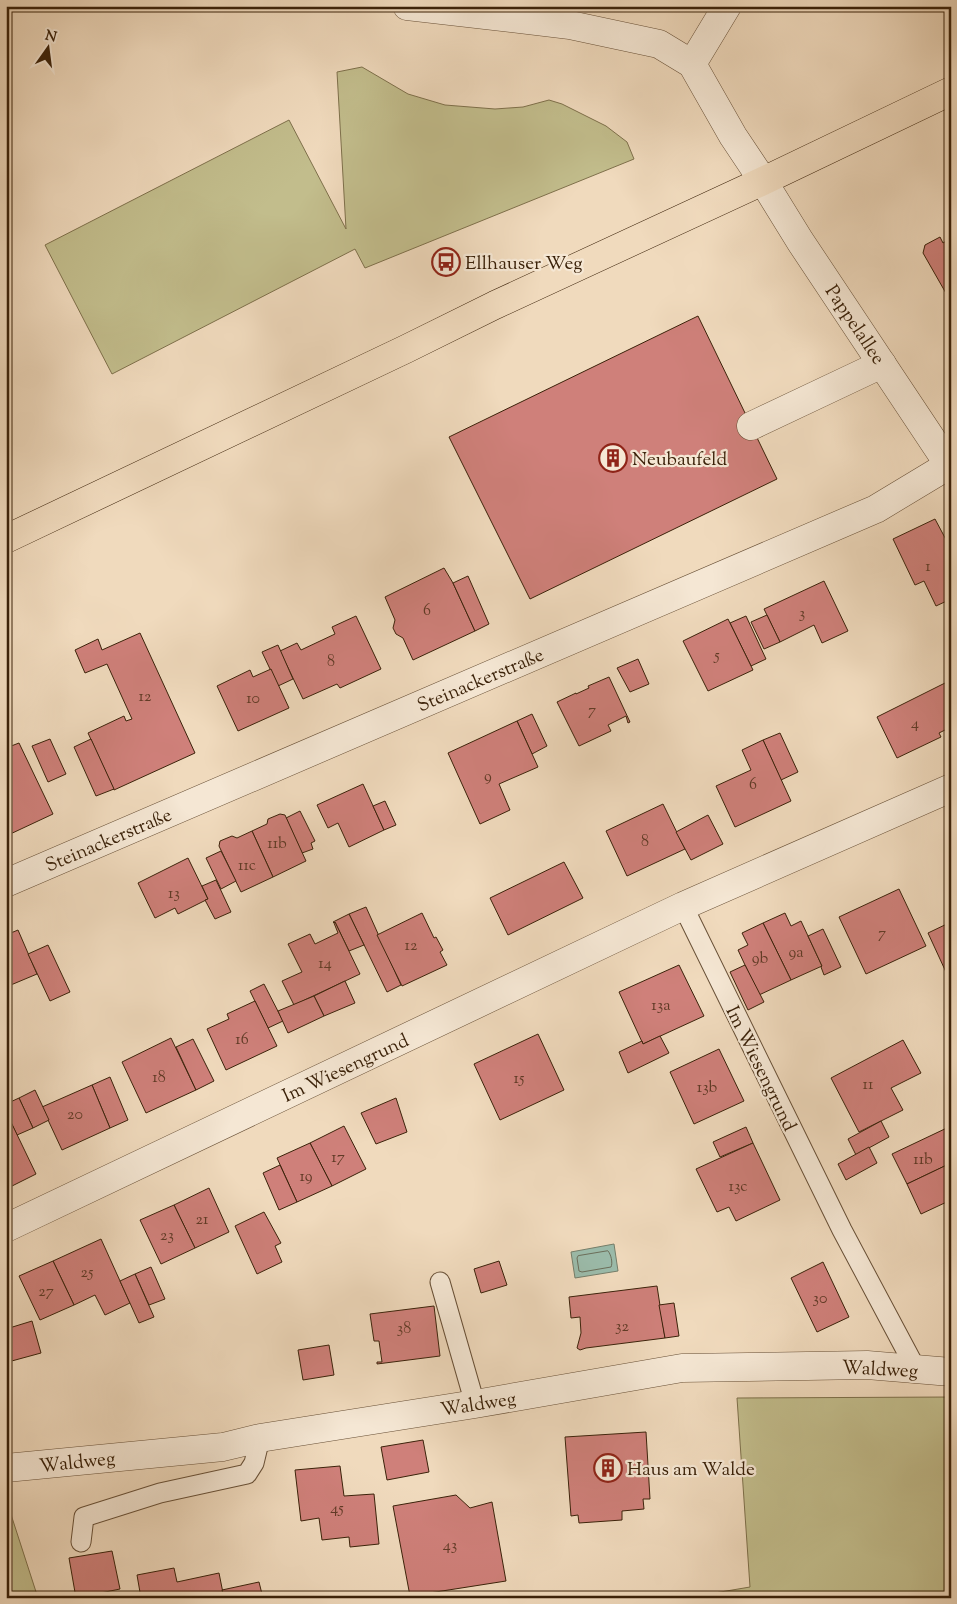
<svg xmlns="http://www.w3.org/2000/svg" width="957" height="1604" font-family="'Sorts Mill Goudy',serif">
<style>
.green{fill:#c2bd8c;stroke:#7e704b}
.water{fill:#9bbbaa;stroke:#757e6a}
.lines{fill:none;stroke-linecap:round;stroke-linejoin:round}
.shore{stroke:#6b6e5a;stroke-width:1}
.building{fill:#cf807a;stroke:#3b220a}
.lane-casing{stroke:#685037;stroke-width:21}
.street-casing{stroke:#685037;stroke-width:29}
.primary-casing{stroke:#3b220a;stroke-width:29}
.lane{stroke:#f5e7d4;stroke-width:19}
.street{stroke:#f5e7d4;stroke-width:28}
.primary{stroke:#f0dabd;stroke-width:28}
.labels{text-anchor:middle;stroke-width:4.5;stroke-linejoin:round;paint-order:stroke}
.number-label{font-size:16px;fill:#603a26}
.poi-label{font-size:19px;fill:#3b220a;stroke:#f5e7d4;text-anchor:start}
.street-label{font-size:19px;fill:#3b220a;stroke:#f5e7d4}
</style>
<rect width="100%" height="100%" fill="#f0dabd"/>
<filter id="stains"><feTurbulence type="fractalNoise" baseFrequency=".004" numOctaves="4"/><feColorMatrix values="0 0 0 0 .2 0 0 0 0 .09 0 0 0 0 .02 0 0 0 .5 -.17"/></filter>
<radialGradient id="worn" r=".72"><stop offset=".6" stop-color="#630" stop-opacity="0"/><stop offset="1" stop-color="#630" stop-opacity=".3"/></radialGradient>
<!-- green -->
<g class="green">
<polygon points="362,67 408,94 445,105 495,109 523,107 549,100 562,104 606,126 627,142 634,159 365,268 355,249 112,374 45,245 289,120 346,229 337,72"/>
<polygon points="951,1397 951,1598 685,1598 750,1587 737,1398"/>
<polygon points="6,1499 38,1598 6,1598"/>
</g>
<!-- water -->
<polygon class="water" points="614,1244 618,1271 575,1278 571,1252"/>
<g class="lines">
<!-- shore -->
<path class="shore" d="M608,1251C611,1254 613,1263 611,1267L582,1272L579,1271L577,1258L578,1256Z"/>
</g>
<!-- building -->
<g class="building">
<polygon points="940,237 943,243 951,238 951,302 923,253 925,245"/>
<polygon points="698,316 777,479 530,599 449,437"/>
<polygon points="935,519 951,549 951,599 936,606 924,581 915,585 893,539"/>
<polygon points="444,568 453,583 475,631 413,660 403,638 396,634 393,628 395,620 385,597"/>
<polygon points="468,576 489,624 475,631 453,583"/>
<polygon points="824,581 848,631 822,643 814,625 780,642 764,609"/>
<polygon points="767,615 780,642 764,649 751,622"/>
<polygon points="356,616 381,669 340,688 337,684 303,699 280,651 297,643 301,650 335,634 332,627"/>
<polygon points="746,616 766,659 751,666 730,623"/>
<polygon points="728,619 753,670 708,691 683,641"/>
<polygon points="140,633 195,753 114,790 88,733 124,716 126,721 132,719 107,664 85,673 75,650 98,639 102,650"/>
<polygon points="278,645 293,679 278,686 262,652"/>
<polygon points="638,659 649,684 630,692 617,668"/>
<polygon points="271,669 289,708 238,731 217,686 250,670 253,677"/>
<polygon points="609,677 630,722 628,723 626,716 608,725 611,731 579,746 557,702 576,693 576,694 589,688 588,686"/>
<polygon points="945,683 951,695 951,727 939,733 941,737 897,758 877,717"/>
<polygon points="532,714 547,746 532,754 517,721"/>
<polygon points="517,721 538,767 499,784 510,810 480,824 448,753"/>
<polygon points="780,733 798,772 781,780 763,740"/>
<polygon points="50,739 66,774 48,782 32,746"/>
<polygon points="91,739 114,789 96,796 74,747"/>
<polygon points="763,740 791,801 735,827 716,786 751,770 742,750"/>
<polygon points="19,743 53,814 6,836 6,748"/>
<polygon points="363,784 384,830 349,847 338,823 328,828 317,805"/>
<polygon points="385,801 396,825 384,830 373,806"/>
<polygon points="663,804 685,849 627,876 606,831"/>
<polygon points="300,811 315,841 311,843 313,849 302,853 286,818"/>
<polygon points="280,814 285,815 306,861 273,877 252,831 267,824 268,819"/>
<polygon points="708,815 723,844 691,860 676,832"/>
<polygon points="252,831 273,877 241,892 219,846 220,841 232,836 237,838"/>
<polygon points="221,851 236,881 221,889 206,858"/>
<polygon points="188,858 208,899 178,914 175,908 155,918 138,883"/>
<polygon points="564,862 583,898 508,935 490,898"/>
<polygon points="216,880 231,912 215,919 205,900 208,899 202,886"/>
<polygon points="899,889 926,946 866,974 839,917"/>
<polygon points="366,907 401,985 387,992 349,914"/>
<polygon points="422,913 434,938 436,937 443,950 440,952 447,965 402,986 377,935"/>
<polygon points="785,913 791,926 801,921 822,966 791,980 763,923"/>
<polygon points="349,914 364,945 349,951 335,922 334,923 333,922"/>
<polygon points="335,922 360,974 294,1005 282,981 302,972 288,944 310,934 315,944 338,933 334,923"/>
<polygon points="951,922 951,983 928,933"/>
<polygon points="763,923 791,980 759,995 738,950 748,945 742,933"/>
<polygon points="823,929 841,967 824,975 821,967 822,966 808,936"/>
<polygon points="18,930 37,974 6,987 6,935"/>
<polygon points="48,945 70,992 50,1001 28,954"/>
<polygon points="679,965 704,1016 643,1044 619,992"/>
<polygon points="745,965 764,1002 748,1010 730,972"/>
<polygon points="345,981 355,1003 324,1016 314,996"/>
<polygon points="264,984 283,1021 268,1028 250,991"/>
<polygon points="314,996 324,1016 288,1033 278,1011"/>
<polygon points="255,1001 277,1046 226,1070 207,1029 229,1019 227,1014"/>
<polygon points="538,1034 564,1090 500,1120 474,1064"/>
<polygon points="660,1036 669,1053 628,1073 619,1052 642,1041 643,1044"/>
<polygon points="171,1038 196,1090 146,1113 122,1062"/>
<polygon points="193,1039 214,1081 196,1090 176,1047"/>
<polygon points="903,1040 921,1073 891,1088 903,1110 859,1132 831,1078"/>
<polygon points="719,1049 744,1101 694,1124 670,1072"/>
<polygon points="110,1077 128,1120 110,1128 92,1085"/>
<polygon points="92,1085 110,1128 62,1150 42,1107"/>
<polygon points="35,1090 49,1120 33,1128 19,1098"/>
<polygon points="19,1098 33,1128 17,1135 6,1112 6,1104"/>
<polygon points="396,1098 407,1132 376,1144 361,1113"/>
<polygon points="10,1120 36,1174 6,1189 6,1122"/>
<polygon points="881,1121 889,1137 856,1155 848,1139"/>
<polygon points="344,1126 366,1169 332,1186 310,1143"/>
<polygon points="951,1126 951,1163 907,1184 892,1154"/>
<polygon points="746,1127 753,1143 720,1157 713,1142"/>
<polygon points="310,1143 332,1186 297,1202 277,1158"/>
<polygon points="753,1143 780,1200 736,1221 729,1207 717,1212 696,1169"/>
<polygon points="869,1147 877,1163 846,1180 838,1164"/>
<polygon points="951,1163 951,1200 921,1214 907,1184"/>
<polygon points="280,1165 297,1202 279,1210 263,1173"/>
<polygon points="209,1188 229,1232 195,1248 174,1205"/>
<polygon points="174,1205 195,1248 161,1264 140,1220"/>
<polygon points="264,1212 281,1243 275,1246 282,1262 257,1274 235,1226"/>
<polygon points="101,1239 130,1303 105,1315 95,1295 74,1305 53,1261"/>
<polygon points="53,1261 74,1305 40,1320 19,1276"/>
<polygon points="499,1261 507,1285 481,1293 474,1269"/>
<polygon points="823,1262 849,1317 817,1332 791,1278"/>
<polygon points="151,1267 165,1299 149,1305 135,1274"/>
<polygon points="135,1274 154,1317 139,1323 120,1281"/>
<polygon points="657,1286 665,1338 586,1348 580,1350 577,1348 581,1333 580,1317 571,1318 569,1297"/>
<polygon points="674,1303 679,1336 665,1338 659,1305"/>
<polygon points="434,1306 440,1356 377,1364 377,1362 382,1362 379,1341 374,1341 370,1314"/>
<polygon points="32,1321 41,1353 8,1362 6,1356 6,1329"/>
<polygon points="329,1345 334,1375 303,1380 298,1350"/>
<polygon points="646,1432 650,1499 643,1499 644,1509 622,1511 622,1520 579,1523 578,1515 571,1516 565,1437"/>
<polygon points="423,1440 429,1472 387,1480 381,1447"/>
<polygon points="340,1466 344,1496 374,1494 379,1544 350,1547 349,1537 322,1540 319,1518 301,1521 295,1470"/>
<polygon points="456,1495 470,1508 492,1502 506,1581 410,1596 393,1506"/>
<polygon points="112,1551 120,1589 76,1598 69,1558"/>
<polygon points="174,1568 177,1582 219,1573 224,1598 141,1598 137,1575"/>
<polygon points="259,1582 263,1598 224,1598 222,1590"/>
</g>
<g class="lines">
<defs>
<g id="lane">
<polyline points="683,906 842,1230 916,1369"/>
<polyline points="440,1282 475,1404"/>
<polyline points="81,1542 84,1517 160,1493 247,1474 254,1463 260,1438"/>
</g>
<g id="street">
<polyline points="407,6 570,25 659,44 692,64 733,136 763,181 800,241 949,465 951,464"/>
<polyline points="692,64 727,6"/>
<polyline points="751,426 882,364"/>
<polyline points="6,883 876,509 949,465"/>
<polyline points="6,1228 683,906 951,788"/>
<polyline points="6,1468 223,1447 260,1438 475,1404 682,1368 867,1365 951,1372"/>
</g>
<polyline id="primary" points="6,539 406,349 495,305 763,181 951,91"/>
</defs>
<!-- lane casing -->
<use href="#lane" class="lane-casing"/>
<!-- street casing -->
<use href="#street" class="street-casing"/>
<!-- primary casing -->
<use href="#primary" class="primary-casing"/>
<!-- lane -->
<use href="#lane" class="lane"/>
<!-- street -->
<use href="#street" class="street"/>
<!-- primary -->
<use href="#primary" class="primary"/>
</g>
<!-- icons -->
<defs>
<symbol id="bus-ring" viewBox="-11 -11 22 22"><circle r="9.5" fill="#f5e7d4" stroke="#8f2418" stroke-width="1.5"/><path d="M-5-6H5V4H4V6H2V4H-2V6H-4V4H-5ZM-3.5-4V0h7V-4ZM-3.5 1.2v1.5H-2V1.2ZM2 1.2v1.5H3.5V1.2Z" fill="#8f2418"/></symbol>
<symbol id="building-ring" viewBox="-11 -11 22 22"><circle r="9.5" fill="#f5e7d4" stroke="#8f2418" stroke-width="1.5"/><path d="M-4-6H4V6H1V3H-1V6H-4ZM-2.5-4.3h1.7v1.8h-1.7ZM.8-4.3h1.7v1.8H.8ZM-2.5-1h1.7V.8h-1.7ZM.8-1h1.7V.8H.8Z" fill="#8f2418"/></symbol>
</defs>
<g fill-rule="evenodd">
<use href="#bus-ring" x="430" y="246" width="32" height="32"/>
<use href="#building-ring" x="597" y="442" width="32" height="32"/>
<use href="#building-ring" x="592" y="1452" width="32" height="32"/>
</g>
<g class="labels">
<!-- number labels -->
<g class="number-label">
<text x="928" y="571">1</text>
<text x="427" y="615">6</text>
<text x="802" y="618">3</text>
<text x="717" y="660">5</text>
<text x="331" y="666">8</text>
<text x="145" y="701">12</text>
<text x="253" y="703">10</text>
<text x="592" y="715">7</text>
<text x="915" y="728">4</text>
<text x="488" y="781">9</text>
<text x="753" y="789">6</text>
<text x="645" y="846">8</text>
<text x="277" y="848">11b</text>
<text x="247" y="870">11c</text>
<text x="174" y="898">13</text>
<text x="882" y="938">7</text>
<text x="411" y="950">12</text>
<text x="796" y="957">9a</text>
<text x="760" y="963">9b</text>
<text x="325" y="968">14</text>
<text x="661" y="1010">13a</text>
<text x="242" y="1044">16</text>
<text x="159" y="1082">18</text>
<text x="519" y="1083">15</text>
<text x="868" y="1089">11</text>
<text x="707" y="1092">13b</text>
<text x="75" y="1119">20</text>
<text x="338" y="1162">17</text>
<text x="923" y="1164">11b</text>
<text x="306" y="1181">19</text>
<text x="738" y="1191">13c</text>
<text x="202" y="1224">21</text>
<text x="167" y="1240">23</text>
<text x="87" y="1277">25</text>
<text x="46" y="1296">27</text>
<text x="820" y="1303">30</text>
<text x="622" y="1331">32</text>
<text x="404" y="1333">38</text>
<text x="337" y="1513">45</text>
<text x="450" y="1550">43</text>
</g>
<!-- poi labels -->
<g class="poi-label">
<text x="465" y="269">Ellhauser Weg</text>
<text x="632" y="465">Neubaufeld</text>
<text x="627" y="1475">Haus am Walde</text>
</g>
<!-- street labels -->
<g class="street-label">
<text transform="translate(856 324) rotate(56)" y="7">Pappelallee</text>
<text transform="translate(480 679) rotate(-23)" y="7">Steinackerstraße</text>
<text transform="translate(108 839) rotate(-23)" y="7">Steinackerstraße</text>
<text transform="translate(345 1067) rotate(-25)" y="7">Im Wiesengrund</text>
<text transform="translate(762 1068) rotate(64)" y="7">Im Wiesengrund</text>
<text transform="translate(880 1368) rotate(3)" y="7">Waldweg</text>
<text transform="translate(478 1403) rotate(-9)" y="7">Waldweg</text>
<text transform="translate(77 1461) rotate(-6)" y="7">Waldweg</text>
</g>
</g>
<!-- margin -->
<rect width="957" height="1604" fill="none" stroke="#f0dabd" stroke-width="25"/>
<rect x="8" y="8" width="942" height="1589" fill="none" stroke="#3b220a" stroke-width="2.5"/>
<rect x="12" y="12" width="932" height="1579" fill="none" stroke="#3b220a"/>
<!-- north arrow -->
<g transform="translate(48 48) rotate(14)" stroke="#f5e7d4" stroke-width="4" paint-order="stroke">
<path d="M0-4L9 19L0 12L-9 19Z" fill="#3b220a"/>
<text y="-8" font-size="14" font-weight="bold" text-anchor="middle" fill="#3b220a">N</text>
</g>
<rect width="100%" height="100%" filter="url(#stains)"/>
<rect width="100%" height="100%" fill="url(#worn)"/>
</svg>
